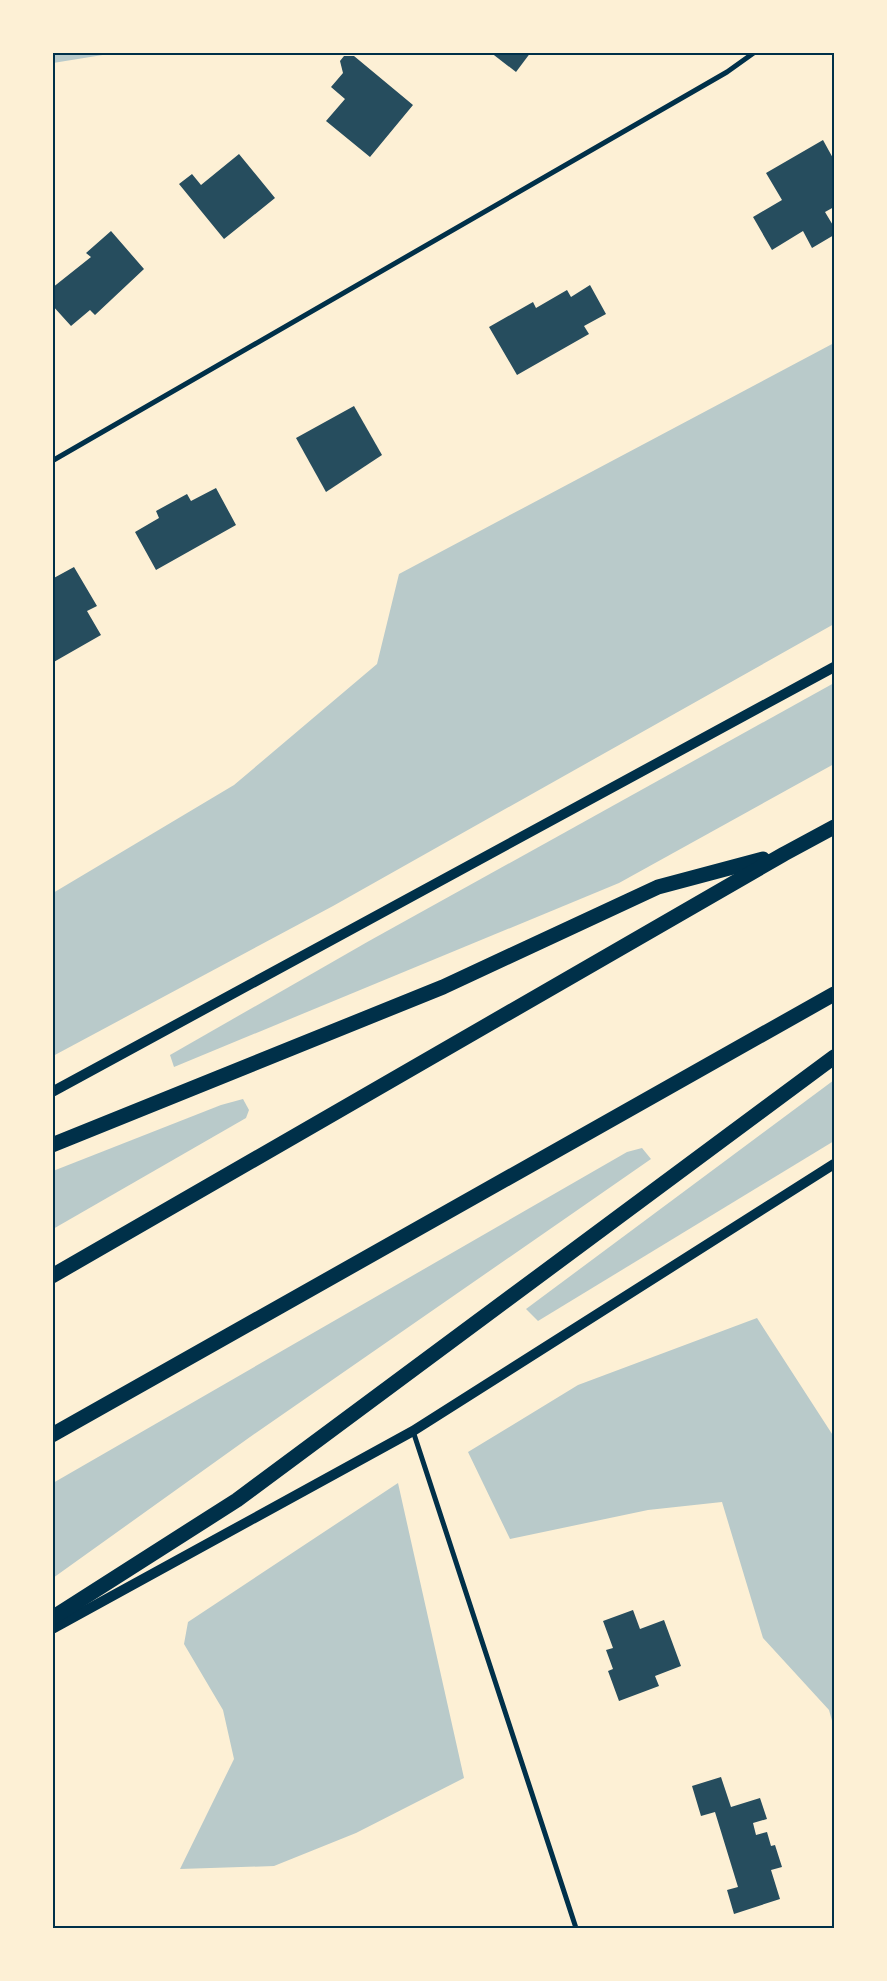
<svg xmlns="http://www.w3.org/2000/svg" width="887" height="1981" font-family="Ubuntu,sans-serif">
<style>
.green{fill:#b9caca}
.building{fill:#264d5e}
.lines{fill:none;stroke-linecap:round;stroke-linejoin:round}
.minor{stroke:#003049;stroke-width:5}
.secondary{stroke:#003049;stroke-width:10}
.motorway{stroke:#003049;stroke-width:15}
.neatline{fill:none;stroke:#003049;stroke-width:2}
</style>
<rect width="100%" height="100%" fill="#fdf0d5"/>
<!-- green -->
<g class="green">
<polygon points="53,52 115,52 115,53 53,63"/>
<polygon points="834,343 834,624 333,906 53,1056 53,893 234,785 377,664 399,574"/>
<polygon points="834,683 834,764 619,883 174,1067 170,1055 369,941"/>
<polygon points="834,1080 834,1141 538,1321 526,1309"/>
<polygon points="243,1099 249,1110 246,1118 53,1229 53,1171 221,1105"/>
<polygon points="642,1148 651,1159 250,1437 53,1578 53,1483 627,1152"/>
<polygon points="757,1318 834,1437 834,1728 829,1710 763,1638 722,1502 648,1510 510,1539 468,1452 578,1385"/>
<polygon points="398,1483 464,1778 356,1833 274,1866 180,1869 234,1759 223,1710 184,1644 188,1622"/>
</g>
<!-- building -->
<g class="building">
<polygon points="490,52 531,52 516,72"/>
<polygon points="344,56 354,56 413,105 370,157 326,121 345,99 331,87 343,73 340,61"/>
<polygon points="823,140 834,160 834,207 825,212 834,227 834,235 812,248 803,231 772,250 753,217 782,200 766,173"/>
<polygon points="239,154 275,198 224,239 179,184 192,174 201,185"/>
<polygon points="111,231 144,269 95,315 90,310 71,326 52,305 52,288 91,257 86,253"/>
<polygon points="590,285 606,314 584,326 589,334 517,375 489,327 533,302 536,308 567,290 571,297"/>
<polygon points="354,406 382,455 326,492 296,438"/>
<polygon points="216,488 236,525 156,570 135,532 159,518 156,511 187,494 191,501"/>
<polygon points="74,567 97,606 87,611 101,635 52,663 52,579"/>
<polygon points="633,1610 640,1629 664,1620 681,1666 655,1676 659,1686 619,1701 608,1671 613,1669 606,1650 613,1648 603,1621"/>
<polygon points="721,1777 731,1807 760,1798 767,1819 753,1823 756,1835 767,1832 771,1846 775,1845 782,1867 771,1870 780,1899 734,1914 727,1890 738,1887 715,1812 701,1816 692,1786"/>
</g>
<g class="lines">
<!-- minor -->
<g class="minor">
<polyline points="52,461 727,72 755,52"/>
<polyline points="413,1431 576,1928"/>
</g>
<!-- secondary -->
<g class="secondary">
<polyline points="52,1092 834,667"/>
<polyline points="52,1629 413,1431 834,1164"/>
</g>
<!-- motorway -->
<g class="motorway">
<polyline points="52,1145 443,987 658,887 763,859"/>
<polyline points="52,1276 784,854 834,827"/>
<polyline points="52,1435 834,994"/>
<polyline points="52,1618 237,1500 834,1057"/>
</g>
</g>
<!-- border -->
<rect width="887" height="1981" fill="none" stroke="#fdf0d5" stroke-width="108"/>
<rect x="54" y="54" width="779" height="1873" class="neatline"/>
</svg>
